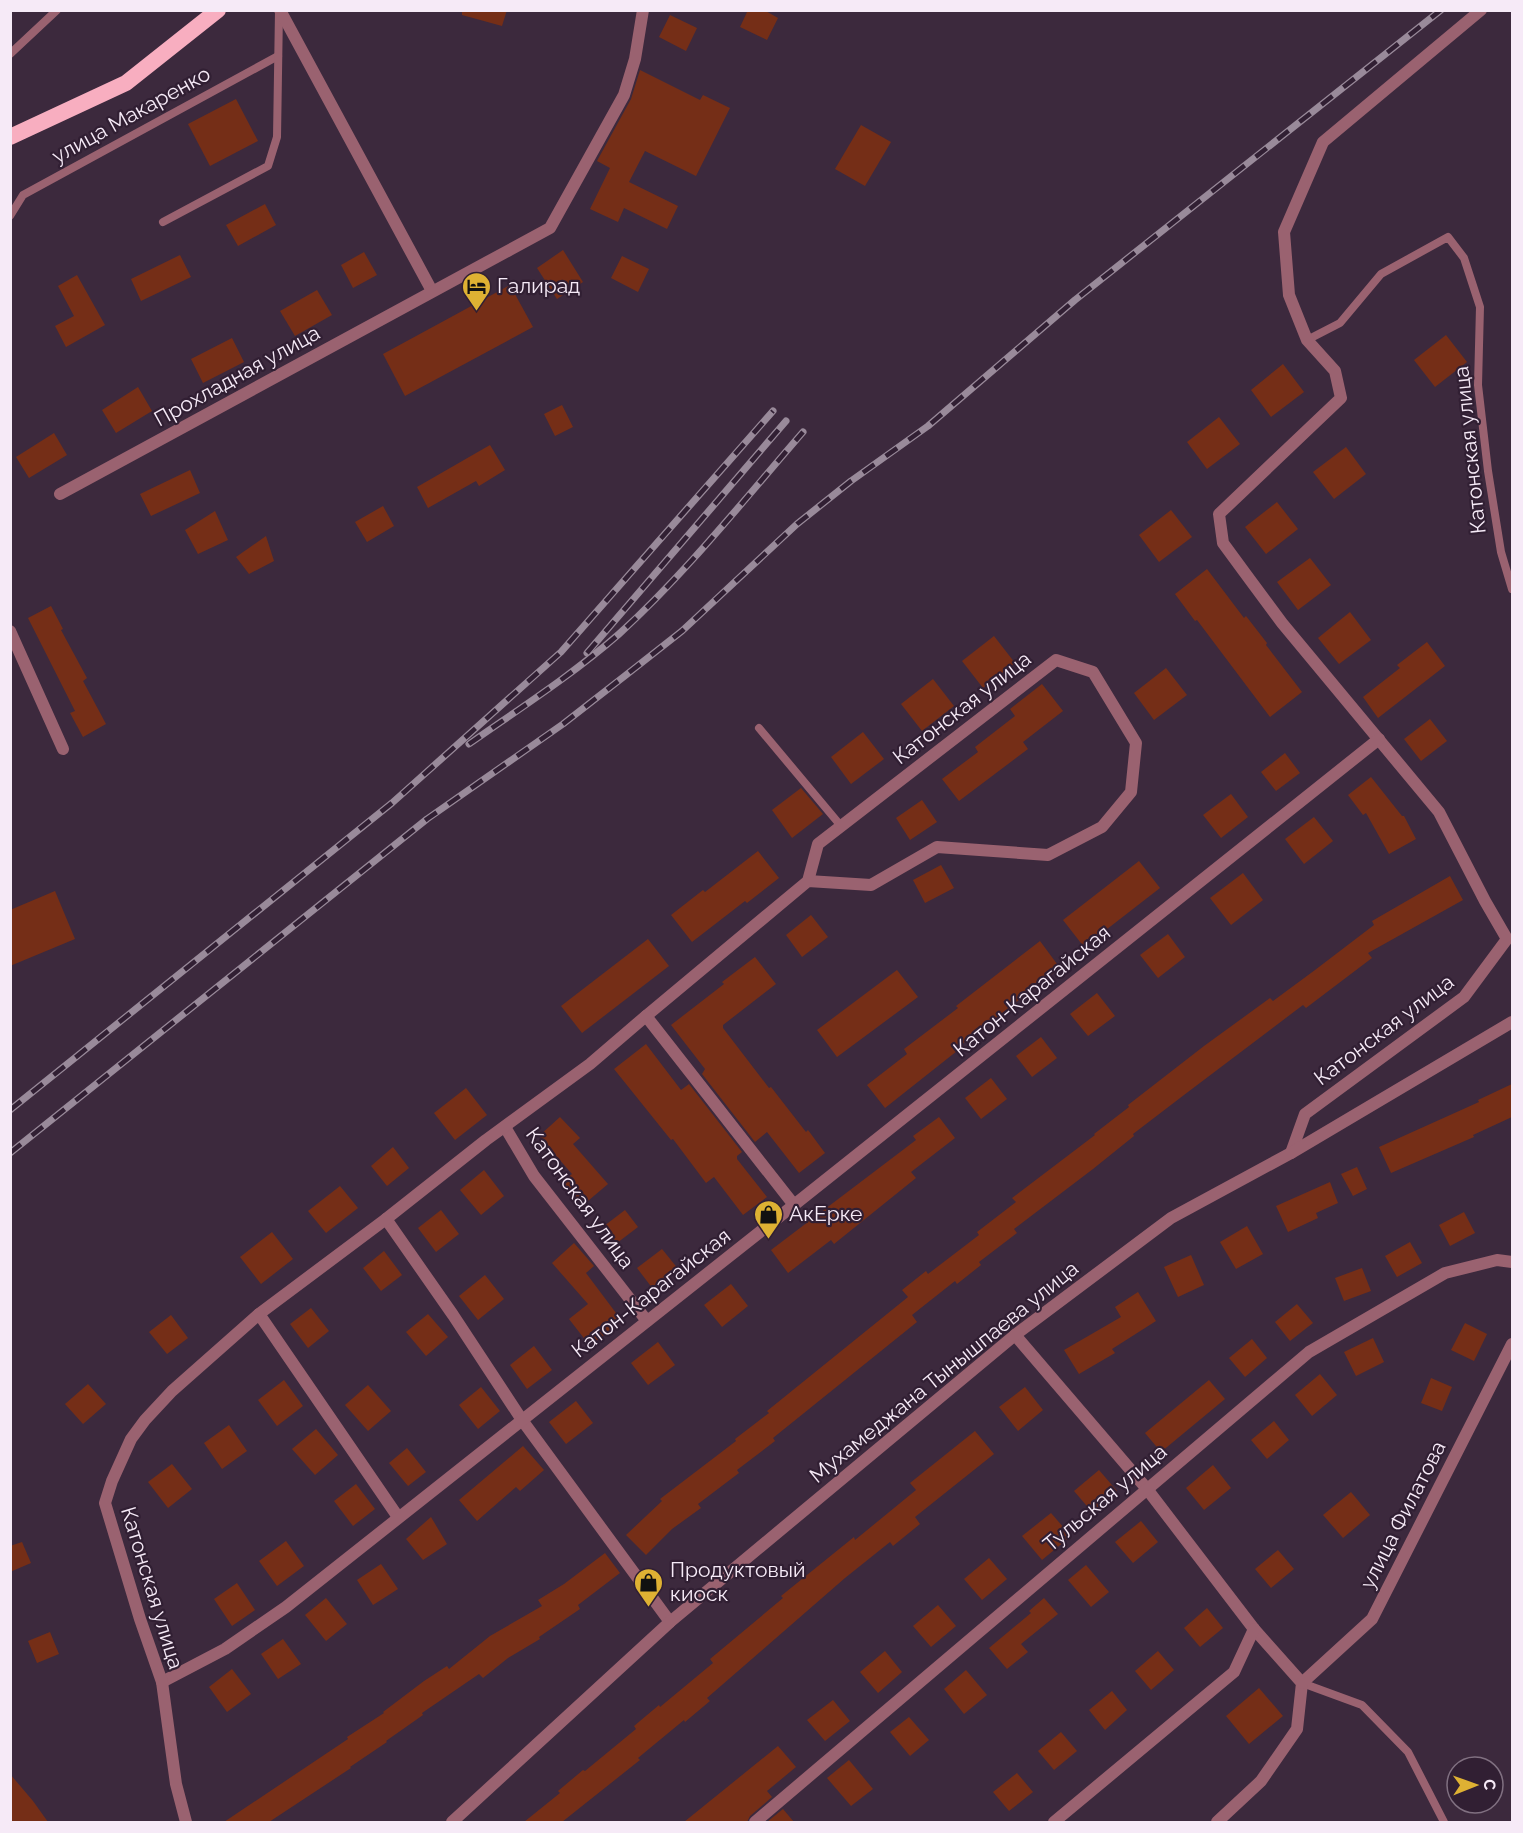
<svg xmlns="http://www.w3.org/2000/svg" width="1523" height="1833" font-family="Raleway,sans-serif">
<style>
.building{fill:#752e17}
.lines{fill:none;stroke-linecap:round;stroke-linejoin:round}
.service{stroke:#9a6270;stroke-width:8}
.minor{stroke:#9a6270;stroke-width:12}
.tertiary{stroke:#9a6270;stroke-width:12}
.trunk{stroke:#f8aec0;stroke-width:16}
.rail-casing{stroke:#998a9a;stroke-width:7}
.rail{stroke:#311f33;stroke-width:4.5;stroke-dasharray:14;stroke-linecap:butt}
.labels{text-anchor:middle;stroke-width:4.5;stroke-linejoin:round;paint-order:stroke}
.street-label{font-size:21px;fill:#f6eaf7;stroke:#311f33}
.poi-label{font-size:21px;fill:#f6eaf7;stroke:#311f33;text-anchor:start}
</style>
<rect width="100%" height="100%" fill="#3c293d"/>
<!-- building -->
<g class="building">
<polygon points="462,10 507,10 502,26 462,15"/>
<polygon points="748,10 764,10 778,18 767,40 740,27"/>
<polygon points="670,15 697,28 686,51 659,37"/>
<polygon points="640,70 700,100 703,95 730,108 696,176 645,151 629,182 678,206 667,229 624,208 618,222 590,209 610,168 597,161 631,99"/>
<polygon points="236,99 258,141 210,166 188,124"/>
<polygon points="861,125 891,142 865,186 835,169"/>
<polygon points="265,204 276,225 238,246 226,225"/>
<polygon points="563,250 583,282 557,299 537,268"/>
<polygon points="364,252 377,275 353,288 341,265"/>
<polygon points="180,255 191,277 141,301 131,279"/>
<polygon points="622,256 649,269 638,292 611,278"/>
<polygon points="77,275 105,325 66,347 55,326 74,316 58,286"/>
<polygon points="510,285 533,327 405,396 383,354"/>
<polygon points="317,290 332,315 295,336 280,311"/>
<polygon points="1446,335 1467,362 1435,387 1414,360"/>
<polygon points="232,338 244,362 203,383 191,359"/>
<polygon points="1283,364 1304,392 1271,417 1251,390"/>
<polygon points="138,387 152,411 116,433 102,410"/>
<polygon points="562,405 573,427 555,436 544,414"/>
<polygon points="1219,417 1240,444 1207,469 1187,442"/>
<polygon points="54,433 67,455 29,478 16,457"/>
<polygon points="490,445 505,470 479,486 476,481 428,508 417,487"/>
<polygon points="1346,447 1366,474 1334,499 1313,472"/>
<polygon points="190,470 200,493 151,516 140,494"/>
<polygon points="1277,502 1298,529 1266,554 1245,527"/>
<polygon points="383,506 394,526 367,542 355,522"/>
<polygon points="1171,510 1192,537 1159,562 1139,535"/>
<polygon points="215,511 228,540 198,554 185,530"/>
<polygon points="266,536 274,561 249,574 236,557"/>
<polygon points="1310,558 1331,585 1298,610 1277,582"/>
<polygon points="1207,569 1244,618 1246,616 1267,643 1266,645 1302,692 1270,717 1197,620 1195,621 1175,594"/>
<polygon points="51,606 63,629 61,630 87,678 83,681 106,724 83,737 70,713 75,711 28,618"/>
<polygon points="1350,612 1371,640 1339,664 1318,638"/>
<polygon points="994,636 1015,663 983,688 962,661"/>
<polygon points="1427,642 1445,666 1378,718 1363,697 1400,668 1397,665"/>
<polygon points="1166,668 1187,695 1154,720 1134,693"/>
<polygon points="933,679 954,706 922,731 901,704"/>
<polygon points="1042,684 1063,711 1023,742 1028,749 959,801 942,779 978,752 975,747 1015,716 1010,709"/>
<polygon points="1430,719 1447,741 1421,761 1404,739"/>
<polygon points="863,732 884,759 851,784 831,757"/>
<polygon points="1285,753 1300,773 1276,791 1261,772"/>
<polygon points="1371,777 1402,816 1404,816 1416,839 1389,854 1366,813 1363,815 1348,795"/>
<polygon points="801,788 823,814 792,838 772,810"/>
<polygon points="1231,794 1248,817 1221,838 1203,815"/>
<polygon points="922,800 937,822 910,840 896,818"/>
<polygon points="1314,817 1333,841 1304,864 1285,839"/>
<polygon points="758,851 779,878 747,903 745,901 692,942 671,915 703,890 705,892"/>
<polygon points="1139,861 1160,888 1084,947 1063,920"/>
<polygon points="941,865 954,888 925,903 913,880"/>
<polygon points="1243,873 1263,900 1231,925 1210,898"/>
<polygon points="1450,876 1463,900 1368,953 1372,958 1306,1008 1303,1005 1184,1095 1133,1134 1134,1136 1093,1169 1014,1229 1017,1233 979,1262 981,1265 957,1284 955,1281 912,1315 917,1322 773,1438 775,1441 737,1470 739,1473 698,1504 701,1508 672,1529 646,1555 626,1535 662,1501 660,1499 736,1441 735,1439 769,1413 767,1411 908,1297 902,1290 926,1271 928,1274 979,1235 977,1232 1016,1202 1012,1198 1095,1135 1094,1134 1129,1107 1128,1105 1204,1046 1270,998 1273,1001 1315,970 1374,925 1372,921"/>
<polygon points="55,891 75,939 10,966 10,910"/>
<polygon points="811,915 828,937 802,957 786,935"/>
<polygon points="1168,934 1185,957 1158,978 1140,955"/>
<polygon points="648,939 669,966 582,1033 561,1006"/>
<polygon points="1040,941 1060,968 956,1049 957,1051 885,1108 867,1085 907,1054 904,1049 958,1008 956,1006"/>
<polygon points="755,957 776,984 723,1025 723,1028 769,1088 771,1087 806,1132 808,1130 825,1153 799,1173 767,1132 755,1142 702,1074 705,1069 671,1025 724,984 722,982"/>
<polygon points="897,970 918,997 837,1057 817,1030"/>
<polygon points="1097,993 1115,1016 1088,1036 1070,1014"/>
<polygon points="1041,1037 1057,1058 1032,1077 1016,1056"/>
<polygon points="646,1044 681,1090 689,1084 742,1152 737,1156 737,1159 767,1197 743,1215 714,1177 706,1183 673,1139 671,1140 614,1069"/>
<polygon points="991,1078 1007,1099 981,1119 965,1098"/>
<polygon points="1512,1084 1512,1117 1473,1135 1474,1137 1391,1173 1379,1147 1479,1102 1478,1100"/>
<polygon points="466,1088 487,1115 455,1140 434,1113"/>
<polygon points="560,1117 580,1138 573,1144 608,1184 582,1206 562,1183 572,1174 539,1136"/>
<polygon points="939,1117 955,1138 911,1172 916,1178 834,1244 831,1240 788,1273 771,1250 916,1140 913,1136"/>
<polygon points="393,1147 409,1168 387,1186 371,1166"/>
<polygon points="1357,1167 1367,1189 1353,1196 1341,1174"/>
<polygon points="484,1170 504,1196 481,1215 460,1190"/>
<polygon points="1330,1182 1338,1203 1316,1213 1318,1218 1288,1232 1276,1206"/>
<polygon points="340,1186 358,1208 326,1233 308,1211"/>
<polygon points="441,1210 459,1234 436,1252 418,1228"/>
<polygon points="625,1210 638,1227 617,1243 604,1226"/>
<polygon points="1464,1212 1475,1233 1450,1246 1439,1225"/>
<polygon points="1247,1226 1263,1254 1236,1269 1220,1242"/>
<polygon points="272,1232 293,1259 261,1284 240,1257"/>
<polygon points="1410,1242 1422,1263 1397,1277 1385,1256"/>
<polygon points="574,1243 594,1266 586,1273 622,1321 590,1346 569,1319 588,1304 552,1263"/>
<polygon points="662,1249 679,1270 653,1289 637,1268"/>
<polygon points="384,1251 402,1275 381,1291 363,1268"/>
<polygon points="1191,1255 1204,1285 1178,1297 1164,1267"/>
<polygon points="1362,1268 1371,1291 1344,1301 1335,1278"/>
<polygon points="485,1275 504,1299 478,1320 459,1296"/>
<polygon points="731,1284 748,1306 722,1327 704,1305"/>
<polygon points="1138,1292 1156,1321 1112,1349 1115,1353 1079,1374 1064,1350 1121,1317 1115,1307"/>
<polygon points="1297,1304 1313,1323 1290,1341 1275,1322"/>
<polygon points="311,1308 329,1331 308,1348 290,1324"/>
<polygon points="428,1314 448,1337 426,1356 406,1332"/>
<polygon points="171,1315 188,1338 167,1354 149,1332"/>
<polygon points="1465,1323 1487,1334 1474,1361 1451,1350"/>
<polygon points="1373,1338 1384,1362 1356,1376 1344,1352"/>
<polygon points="1252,1339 1267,1358 1245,1377 1229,1358"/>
<polygon points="658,1342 675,1365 648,1385 631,1363"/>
<polygon points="534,1346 552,1370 527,1389 510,1365"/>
<polygon points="1320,1374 1337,1395 1312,1416 1295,1395"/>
<polygon points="1431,1378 1452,1387 1442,1411 1421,1403"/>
<polygon points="284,1380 303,1406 277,1426 258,1400"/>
<polygon points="1209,1380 1225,1399 1161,1452 1145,1433"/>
<polygon points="88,1384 106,1404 83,1424 65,1404"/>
<polygon points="368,1385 391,1411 368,1431 345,1405"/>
<polygon points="481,1387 500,1411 478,1429 459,1405"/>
<polygon points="1025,1387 1043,1410 1018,1431 999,1407"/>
<polygon points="576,1401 593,1423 566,1444 549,1422"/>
<polygon points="1274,1421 1289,1440 1267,1459 1251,1440"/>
<polygon points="229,1425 247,1451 222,1469 204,1443"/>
<polygon points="316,1429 338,1455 315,1475 292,1449"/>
<polygon points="975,1431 994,1454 915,1517 920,1524 893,1546 890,1542 845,1578 707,1698 710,1701 685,1722 684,1720 638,1758 640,1760 562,1822 524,1822 560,1793 558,1791 583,1770 585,1771 636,1729 634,1726 659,1705 660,1707 713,1663 710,1659 783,1598 781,1596 854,1537 855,1540 916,1490 910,1483"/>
<polygon points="523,1446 544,1470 520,1491 516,1487 477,1521 459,1500"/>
<polygon points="407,1448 426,1472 408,1486 389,1463"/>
<polygon points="172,1464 192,1489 168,1508 148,1482"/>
<polygon points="1213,1465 1231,1488 1204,1510 1186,1488"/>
<polygon points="1099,1470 1117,1491 1092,1512 1074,1491"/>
<polygon points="356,1484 375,1509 353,1526 334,1501"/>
<polygon points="1351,1492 1370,1515 1343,1538 1323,1515"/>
<polygon points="1051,1513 1071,1536 1042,1560 1022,1536"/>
<polygon points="431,1517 447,1544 423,1560 406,1539"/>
<polygon points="1141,1521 1158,1542 1133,1563 1115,1542"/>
<polygon points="286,1541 304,1566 277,1586 259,1561"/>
<polygon points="22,1542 31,1563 10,1572 10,1546"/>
<polygon points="1278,1550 1294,1569 1271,1588 1255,1569"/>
<polygon points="605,1553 620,1573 578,1605 580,1609 539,1637 540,1639 508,1658 483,1678 479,1674 422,1713 423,1715 386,1741 387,1742 350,1767 351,1768 269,1822 224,1822 348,1739 347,1737 384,1713 383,1712 424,1681 447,1666 449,1669 490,1636 542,1606 538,1600 564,1584"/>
<polygon points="989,1558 1007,1579 982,1600 964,1579"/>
<polygon points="381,1564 398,1589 373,1605 357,1580"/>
<polygon points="1086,1565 1109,1592 1091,1607 1068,1580"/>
<polygon points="237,1583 255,1610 232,1626 214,1599"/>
<polygon points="326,1598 347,1624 326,1641 305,1615"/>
<polygon points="1044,1598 1058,1614 1021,1644 1028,1652 1007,1669 989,1648 1031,1613 1029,1611"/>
<polygon points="938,1605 956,1626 931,1647 913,1626"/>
<polygon points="1207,1608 1223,1628 1200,1647 1184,1628"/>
<polygon points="50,1632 59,1654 37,1663 28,1641"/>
<polygon points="283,1639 301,1664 278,1679 261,1654"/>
<polygon points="885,1651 902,1672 878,1693 860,1672"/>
<polygon points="1158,1651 1174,1670 1151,1690 1135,1671"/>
<polygon points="232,1669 251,1694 227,1712 209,1687"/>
<polygon points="966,1670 987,1695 964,1714 944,1689"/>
<polygon points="1259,1688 1283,1716 1249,1744 1226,1716"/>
<polygon points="1112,1691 1127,1710 1105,1730 1089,1710"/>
<polygon points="833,1700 850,1721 825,1741 807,1720"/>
<polygon points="909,1717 929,1740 910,1756 890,1732"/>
<polygon points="1061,1732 1077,1751 1054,1770 1038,1751"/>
<polygon points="778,1746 796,1767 767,1791 772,1797 750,1816 747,1822 684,1822"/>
<polygon points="849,1760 873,1789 851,1806 827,1778"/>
<polygon points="1017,1773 1033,1792 1009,1811 993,1792"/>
<polygon points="10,1774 33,1801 48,1822 10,1822"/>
<polygon points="783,1809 794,1822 767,1822"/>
</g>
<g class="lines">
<!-- service -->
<g class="service">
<polyline points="10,54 57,10"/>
<polyline points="10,216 23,195 278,56"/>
<polyline points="163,222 268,166 277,137 279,11"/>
<polyline points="1307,340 1340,323 1381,274 1448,237 1464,258 1480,307 1478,385 1488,471 1501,552 1512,589"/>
<polyline points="759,728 841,826"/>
<polyline points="1302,1683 1362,1705 1408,1752 1444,1822"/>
</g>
<!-- minor -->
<g class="minor">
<polyline points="280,10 432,291"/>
<polyline points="60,494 550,228 624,95 635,59 643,10"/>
<polyline points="10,631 63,749"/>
<polyline points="646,1016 808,881 818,844 1056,660 1093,672 1136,743 1131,792 1102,827 1048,855 937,847 871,885 808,881"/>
<polyline points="505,1127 534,1176 647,1321"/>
<polyline points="1291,1153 1305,1114 1464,997 1507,939 1485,901 1439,812 1282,623 1245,573 1223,543 1219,514 1341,398 1335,371 1307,340 1289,295 1284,232 1323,142 1481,10"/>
<polyline points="386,1219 453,1315 522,1420 670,1622"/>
<polyline points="1015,1335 1147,1489 1254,1629 1302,1683 1297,1729 1261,1781 1217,1822"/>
<polyline points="398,1517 259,1314 386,1219 486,1140 590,1064 646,1016 794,1205"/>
<polyline points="162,1682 225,1649 286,1607 794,1205 1379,739"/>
<polyline points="1302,1683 1372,1619 1512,1344"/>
<polyline points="186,1822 176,1784 162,1682 140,1619 105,1503 112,1481 131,1439 145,1420 172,1391 259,1314"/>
<polyline points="755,1822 1309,1352 1445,1273 1497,1260 1512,1262"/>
<polyline points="1054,1822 1234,1672 1254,1629"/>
</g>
<!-- tertiary -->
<polyline class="tertiary" points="452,1822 670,1622 1015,1335 1171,1218 1291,1153 1512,1022"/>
<!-- trunk -->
<polyline class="trunk" points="10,137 126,83 218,10"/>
<defs>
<g id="rail">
<polyline points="587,653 786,421"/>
<path d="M469,744C519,709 572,675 619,634C686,573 743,501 803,432"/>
<polyline points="10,1110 392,803 561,652 773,411"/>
<polyline points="10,1153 427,819 563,724 626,675 682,631 797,524 851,481 928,426 1075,300 1441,10"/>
</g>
</defs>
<!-- rail casing -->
<use href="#rail" class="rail-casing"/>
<!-- rail -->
<use href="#rail" class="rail"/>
</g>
<!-- icons -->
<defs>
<symbol id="hotel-pin" viewBox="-11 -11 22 30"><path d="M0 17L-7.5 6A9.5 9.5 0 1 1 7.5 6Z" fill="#deb133" stroke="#311f33"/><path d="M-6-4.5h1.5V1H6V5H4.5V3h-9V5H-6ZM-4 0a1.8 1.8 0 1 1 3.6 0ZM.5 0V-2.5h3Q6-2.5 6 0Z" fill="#111"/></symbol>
<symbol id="shop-pin" viewBox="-11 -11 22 30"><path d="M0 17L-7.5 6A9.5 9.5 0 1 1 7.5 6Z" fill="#deb133" stroke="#311f33"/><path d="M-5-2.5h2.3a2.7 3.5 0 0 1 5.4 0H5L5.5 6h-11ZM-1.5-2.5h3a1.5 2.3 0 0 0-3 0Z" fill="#111"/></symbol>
</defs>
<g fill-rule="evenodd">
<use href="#hotel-pin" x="460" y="270" width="33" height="45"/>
<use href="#shop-pin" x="752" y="1198" width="33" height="45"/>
<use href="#shop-pin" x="632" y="1566" width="33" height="45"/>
</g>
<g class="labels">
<!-- street labels -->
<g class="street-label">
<text transform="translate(131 115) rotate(-29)" y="7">улица Макаренко</text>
<text transform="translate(237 376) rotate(-29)" y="7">Прохладная улица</text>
<text transform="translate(1470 450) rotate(-96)" y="7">Катонская улица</text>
<text transform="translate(962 708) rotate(-38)" y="7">Катонская улица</text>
<text transform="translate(1032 991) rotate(-39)" y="7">Катон-Карагайская</text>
<text transform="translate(1384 1030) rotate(-37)" y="7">Катонская улица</text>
<text transform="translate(580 1198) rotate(54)" y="7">Катонская улица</text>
<text transform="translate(651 1293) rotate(-38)" y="7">Катон-Карагайская</text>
<text transform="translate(944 1372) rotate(-39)" y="7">Мухамеджана Тынышпаева улица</text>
<text transform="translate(1105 1498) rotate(-40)" y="7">Тульская улица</text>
<text transform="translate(1403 1515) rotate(-63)" y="7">улица Филатова</text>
<text transform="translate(152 1588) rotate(73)" y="7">Катонская улица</text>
</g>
<!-- poi labels -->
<g class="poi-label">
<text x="497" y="293">Галирад</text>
<text x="789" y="1221">АкЕрке</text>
<text x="670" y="1577">Продуктовый<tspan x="670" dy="24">киоск</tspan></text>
</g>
</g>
<!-- border -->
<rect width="1523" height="1833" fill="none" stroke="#f6eaf7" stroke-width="24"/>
<!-- north arrow -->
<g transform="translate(1475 1785) rotate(89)"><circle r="28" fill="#311f33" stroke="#807081" stroke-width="1.5"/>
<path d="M0-4.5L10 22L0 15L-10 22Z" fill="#deb133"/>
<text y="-9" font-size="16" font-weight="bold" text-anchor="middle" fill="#f6eaf7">С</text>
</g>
</svg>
